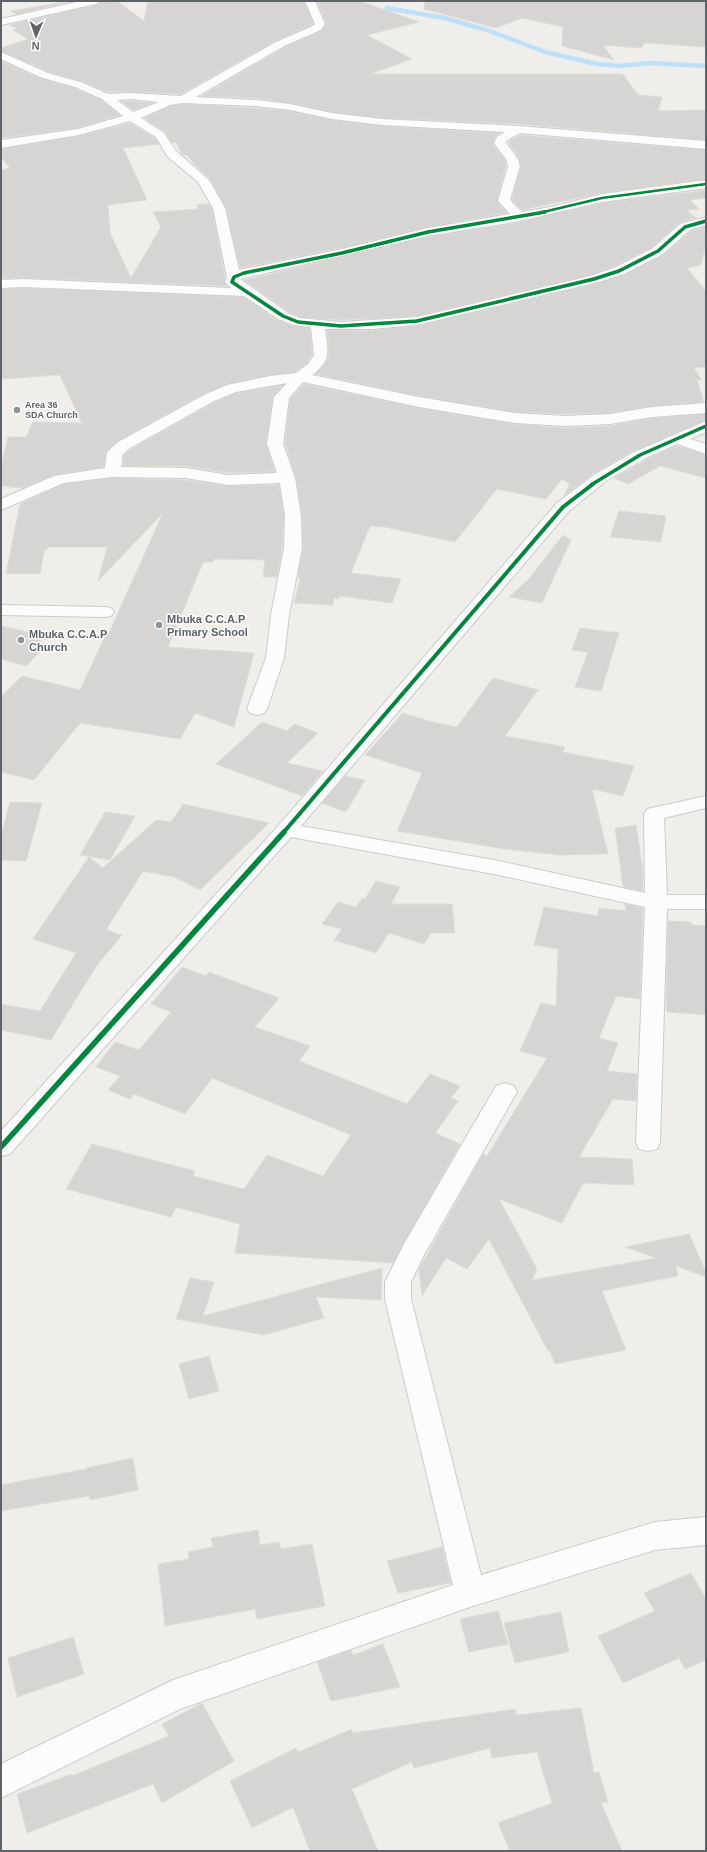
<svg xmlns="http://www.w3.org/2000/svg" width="707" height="1852" font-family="Helvetica,sans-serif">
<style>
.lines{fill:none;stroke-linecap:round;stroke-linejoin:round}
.stream{stroke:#bfe0f9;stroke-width:4.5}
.building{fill:#d6d5d3;stroke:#deddd9}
.minor-casing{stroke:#cbcccc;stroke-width:2}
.minor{fill:#fdfcfc;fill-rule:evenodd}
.cycleway-far3-casing{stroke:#fff;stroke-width:4}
.cycleway-far2-casing{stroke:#fff;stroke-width:5}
.cycleway-far1-casing{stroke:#fff;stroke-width:6}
.cycleway-casing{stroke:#fff;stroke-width:8}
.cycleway-far3{stroke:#00873e;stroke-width:2.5}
.cycleway-far2{stroke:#00873e;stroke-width:3.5}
.cycleway-far1{stroke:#00873e;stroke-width:4}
.cycleway{stroke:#00873e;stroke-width:5.5}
.poi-dot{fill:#919496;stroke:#fff;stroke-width:1.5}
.labels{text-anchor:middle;stroke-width:3;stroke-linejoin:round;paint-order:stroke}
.far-poi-label{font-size:9px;font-weight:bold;fill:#5f6368;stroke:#fff;text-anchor:start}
.poi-label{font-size:11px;font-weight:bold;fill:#5f6368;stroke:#fff;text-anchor:start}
</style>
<rect width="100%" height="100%" fill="#efeeea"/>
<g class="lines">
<!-- stream -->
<polyline class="stream" points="387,8 444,18 487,30 545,52 597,64 619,66 650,63 706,66"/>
</g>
<!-- building -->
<g class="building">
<polygon points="71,1 74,1 16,14 11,11"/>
<polygon points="102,1 117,1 144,21 148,1 304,1 313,24 275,41 181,94 132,92 108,92 83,82 49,72 1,51 1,48 28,39 13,30 18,29 9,25 96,5"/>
<polygon points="317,1 360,1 419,22 367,35 412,59 370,74 623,74 638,95 662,97 658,111 706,110 706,140 518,124 382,118 332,112 290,103 256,98 201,96 285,47 322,31 326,23"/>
<polygon points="425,1 706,1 706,47 645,43 641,48 603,45 614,60 562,46 563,27 522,18 496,28 424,9"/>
<polygon points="1,61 39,78 74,88 101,100 120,115 78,128 1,138"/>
<polygon points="121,101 132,101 153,103 133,110"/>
<polygon points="183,104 256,108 290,111 332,120 382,126 500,133 496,136 493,144 505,160 506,166 497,201 507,213 428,227 342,248 240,268 226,208 210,179 195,165 187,155 182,155 176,142 172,143 165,132 144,118 170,106"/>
<polygon points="130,123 155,138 159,144 123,148 147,200 108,205 110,233 131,278 161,227 153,212 198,209 197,204 209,204 212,209 225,277 224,283 227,286 23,278 1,278 1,170 10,168 1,157 1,149 79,136"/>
<polygon points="520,135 706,150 706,179 602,193 522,210 512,200 521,166 519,158 508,142"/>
<polygon points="706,190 706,198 690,200 699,209 686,210 696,218 679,223 652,247 613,267 590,275 417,316 341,320 300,317 289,312 244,280 428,237 520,222 602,203"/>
<polygon points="706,227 706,246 701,265 687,268 706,291 706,367 694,368 702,380 697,380 704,402 652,406 610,413 566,414 515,412 419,396 315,374 324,365 329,355 327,330 372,330 417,326 599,283 624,275 664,255 691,231"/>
<polygon points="23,288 244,297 277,320 293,326 310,328 312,355 307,363 295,372 270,375 227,384 203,394 117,441 106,452 104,467 54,475 22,488 1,486 1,466 8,437 26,437 33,422 82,423 60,375 1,379 1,289"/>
<polygon points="304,384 419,408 515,424 566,428 610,426 652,418 706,414 706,420 633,451 593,474 564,496 570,484 562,479 546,499 497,489 455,542 385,527 370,526 351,573 401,579 392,603 340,596 339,599 334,598 333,605 294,603 300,578 298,578 303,548 302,516 296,478 285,444 290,399"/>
<polygon points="283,385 273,397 266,444 275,472 228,473 186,466 123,466 124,455 131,449 215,402 236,393"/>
<polygon points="677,446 706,455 706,478 660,466 628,484 614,478 647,459"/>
<polygon points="112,478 186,480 228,486 279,485 284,516 282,548 277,577 263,577 265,560 214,559 213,562 203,562 168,647 254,653 234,727 195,713 180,739 80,723 34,780 1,772 1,697 22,676 80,690 106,634 108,635 163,513 98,581 107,547 47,547 47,550 44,550 40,574 6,574 20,504 64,484"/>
<polygon points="619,511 666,516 661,542 610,537"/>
<polygon points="563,535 571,540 542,603 509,597 529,579"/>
<polygon points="1,626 45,636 37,645 45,647 26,666 1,659"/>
<polygon points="580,628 619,633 601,691 575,687 588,652 572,650"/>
<polygon points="493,678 538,690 505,736 565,747 563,752 634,766 623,796 592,789 608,854 558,855 505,849 397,831 422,773 365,755 403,713 432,722 457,727"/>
<polygon points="262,722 287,731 294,724 318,733 287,763 323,771 302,796 216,764"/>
<polygon points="345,776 365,780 346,812 322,803"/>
<polygon points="10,802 42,803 26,861 1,860 1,836"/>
<polygon points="183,804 269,823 200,890 174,877 143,871 106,930 122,935 97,965 51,1040 1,1030 1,1004 40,1011 76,953 33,939 89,857 103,868 156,820 171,822"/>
<polygon points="105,812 135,816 110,860 80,855"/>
<polygon points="636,825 643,871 643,891 623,887 615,828"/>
<polygon points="376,881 400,887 391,904 452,904 455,933 431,933 424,944 389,933 376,953 334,940 342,929 322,924 338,902 356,907 362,898 365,899"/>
<polygon points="625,904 643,908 640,999 616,996 599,1038 618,1043 607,1071 637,1074 636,1101 613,1099 579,1157 632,1159 634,1185 583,1183 562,1223 499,1199 537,1269 532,1280 656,1258 625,1247 689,1234 706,1272 706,1277 676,1266 678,1276 602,1291 626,1350 555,1364 550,1351 548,1351 489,1239 467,1269 446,1258 422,1296 419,1269 483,1154 487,1156 547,1058 520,1051 541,1003 556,1006 558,949 534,945 544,907 598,916 599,908 626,911"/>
<polygon points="668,921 691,922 692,925 706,926 706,1015 667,1012 666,1002"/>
<polygon points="182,967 206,976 209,972 279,998 255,1027 310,1046 299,1061 407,1104 430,1074 460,1086 451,1098 458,1101 435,1133 460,1144 393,1263 235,1253 240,1224 176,1207 171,1217 66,1189 92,1144 195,1171 193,1176 244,1189 267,1155 323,1176 351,1135 212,1078 185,1114 134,1094 130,1099 108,1090 120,1076 96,1067 115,1042 139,1050 171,1012 151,1004"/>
<polygon points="382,1268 381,1300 316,1297 324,1318 264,1335 176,1319 190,1278 214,1282 203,1316"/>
<polygon points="209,1356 219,1391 189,1399 179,1364"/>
<polygon points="133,1458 138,1490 90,1500 89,1496 1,1511 1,1485 86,1469 86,1468"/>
<polygon points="258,1530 260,1545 279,1542 281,1549 312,1544 325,1606 257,1619 255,1609 165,1626 158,1564 189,1559 188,1552 213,1547 211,1538"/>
<polygon points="442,1547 451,1583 398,1593 387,1561"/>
<polygon points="691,1573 706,1599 706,1660 685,1669 679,1658 623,1683 598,1636 655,1611 644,1593"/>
<polygon points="498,1611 508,1644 469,1652 460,1619"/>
<polygon points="561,1612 569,1652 515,1663 504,1623"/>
<polygon points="73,1637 84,1674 17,1697 8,1658"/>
<polygon points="383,1644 400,1687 331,1701 317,1662 351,1650 353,1655"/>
<polygon points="202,1703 234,1761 162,1803 153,1784 27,1833 17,1794 72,1774 72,1776 169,1736 162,1724"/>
<polygon points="581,1708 594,1773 599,1772 608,1802 601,1803 622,1851 510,1851 498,1823 552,1803 537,1752 492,1758 490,1748 414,1768 412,1762 352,1789 378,1851 310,1851 293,1807 252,1828 230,1781 296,1748 298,1752 352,1729 352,1733 515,1709 516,1715"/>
</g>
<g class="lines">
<defs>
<g id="minor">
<polygon points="81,1 101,1 96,4 1,25 1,19"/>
<path d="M305,1H315L325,24L321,30L284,46L196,97L256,100L290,104L332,113L382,119L518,126L706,141V149L520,133L506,141V143L518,159L520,166L510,200L522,212L555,206L602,194L706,180V188L602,202L520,221L428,236L240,279L288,313L300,318L341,322L417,317L590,276L614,268L653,248L680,224L706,217V225L690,230L663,254L624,274L599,282L417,325L372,329H325C328,351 332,360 312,375L419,397L515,413L566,416L610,414L652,407L706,403V413L652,417L610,424L566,426L515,423L419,407L303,382L289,398L283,444L295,478L301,516L302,548L289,615L284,658L267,709L264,713L257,715L250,713L247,709L266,658L271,615L284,548L285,516L280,483L228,485L186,478L112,477L64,483L1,510V499L54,476L105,468L107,452L118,442L204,395L227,385L270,376L296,373L308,364L314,355L311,327L293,325L278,319L244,296L23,287L1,288V280L23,279L231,288L225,282L227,277L213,208L198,182L167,156L156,137L130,121L79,135L1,148V140L78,129L123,116L102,99L75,87L40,77L1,59V52L48,73L83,83L108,94L132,93L181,96L276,42L313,26L315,24ZM132,99L159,102L133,112L117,100ZM183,103L256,106L290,110L332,119L382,125L505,132L497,137L494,143L506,159L508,166L498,201L510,214L428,228L342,249L239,270L225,208L209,180L176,151L164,133L141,118L170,105ZM287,383L274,397L267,444L277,473L228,475L186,468L121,467L123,454L130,448L214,401L236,392Z"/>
<polygon points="706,421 706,432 690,439 706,444 706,454 677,444 646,458 606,481 569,511 301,826 499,861 645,893 644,814 647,809 706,796 706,808 664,818 667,895 706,895 706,909 667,909 660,1142 657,1149 648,1151 639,1149 636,1142 645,907 499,875 291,837 10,1154 1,1156 1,1131 279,825 557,503 594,475 634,452"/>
<polygon points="1,605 105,607 111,608 114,612 111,616 105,617 1,615"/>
<polygon points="505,1083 514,1086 517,1092 424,1255 411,1282 411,1299 481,1575 655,1522 706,1517 706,1545 655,1550 470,1607 180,1709 1,1798 1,1764 173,1680 453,1585 385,1299 385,1282 404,1244 496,1086"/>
</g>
</defs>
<!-- minor casing -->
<use href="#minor" class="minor-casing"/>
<!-- minor -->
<use href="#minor" class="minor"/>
<defs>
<polyline id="cycleway-far3" points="539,213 602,198 706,184"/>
<g id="cycleway-far2">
<polyline points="545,212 428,232 342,253 244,273 234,277 232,282 283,316 298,322 341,326 417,321 594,279 619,271 658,251 685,227 706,221"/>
<polyline points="591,485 640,455 706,426"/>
</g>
<polyline id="cycleway-far1" points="283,833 563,507 593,484"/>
<polyline id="cycleway" points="1,1147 284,832"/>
</defs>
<!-- cycleway-far3 casing -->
<use href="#cycleway-far3" class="cycleway-far3-casing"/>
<!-- cycleway-far2 casing -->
<use href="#cycleway-far2" class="cycleway-far2-casing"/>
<!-- cycleway-far1 casing -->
<use href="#cycleway-far1" class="cycleway-far1-casing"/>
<!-- cycleway casing -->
<use href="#cycleway" class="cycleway-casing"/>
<!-- cycleway-far3 -->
<use href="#cycleway-far3" class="cycleway-far3"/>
<!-- cycleway-far2 -->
<use href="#cycleway-far2" class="cycleway-far2"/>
<!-- cycleway-far1 -->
<use href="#cycleway-far1" class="cycleway-far1"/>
<!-- cycleway -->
<use href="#cycleway" class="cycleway"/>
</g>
<!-- markers -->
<g class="poi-dot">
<circle cx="17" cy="410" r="4"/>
<circle cx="159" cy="625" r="4"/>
<circle cx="21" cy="640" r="4"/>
</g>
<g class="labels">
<!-- far-poi labels -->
<g class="far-poi-label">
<text x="25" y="408">Area 36<tspan x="25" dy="10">SDA Church</tspan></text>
</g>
<!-- poi labels -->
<g class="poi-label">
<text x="167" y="623">Mbuka C.C.A.P<tspan x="167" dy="13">Primary School</tspan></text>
<text x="29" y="638">Mbuka C.C.A.P<tspan x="29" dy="13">Church</tspan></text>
</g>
</g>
<!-- border -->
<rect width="707" height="1852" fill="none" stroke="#5f6368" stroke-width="4"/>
<!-- north arrow -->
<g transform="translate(36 36) rotate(182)" stroke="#ffffff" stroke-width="3" paint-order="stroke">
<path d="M0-3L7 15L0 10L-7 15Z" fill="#5f6368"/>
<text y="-6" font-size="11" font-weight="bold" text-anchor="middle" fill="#5f6368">N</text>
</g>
</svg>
